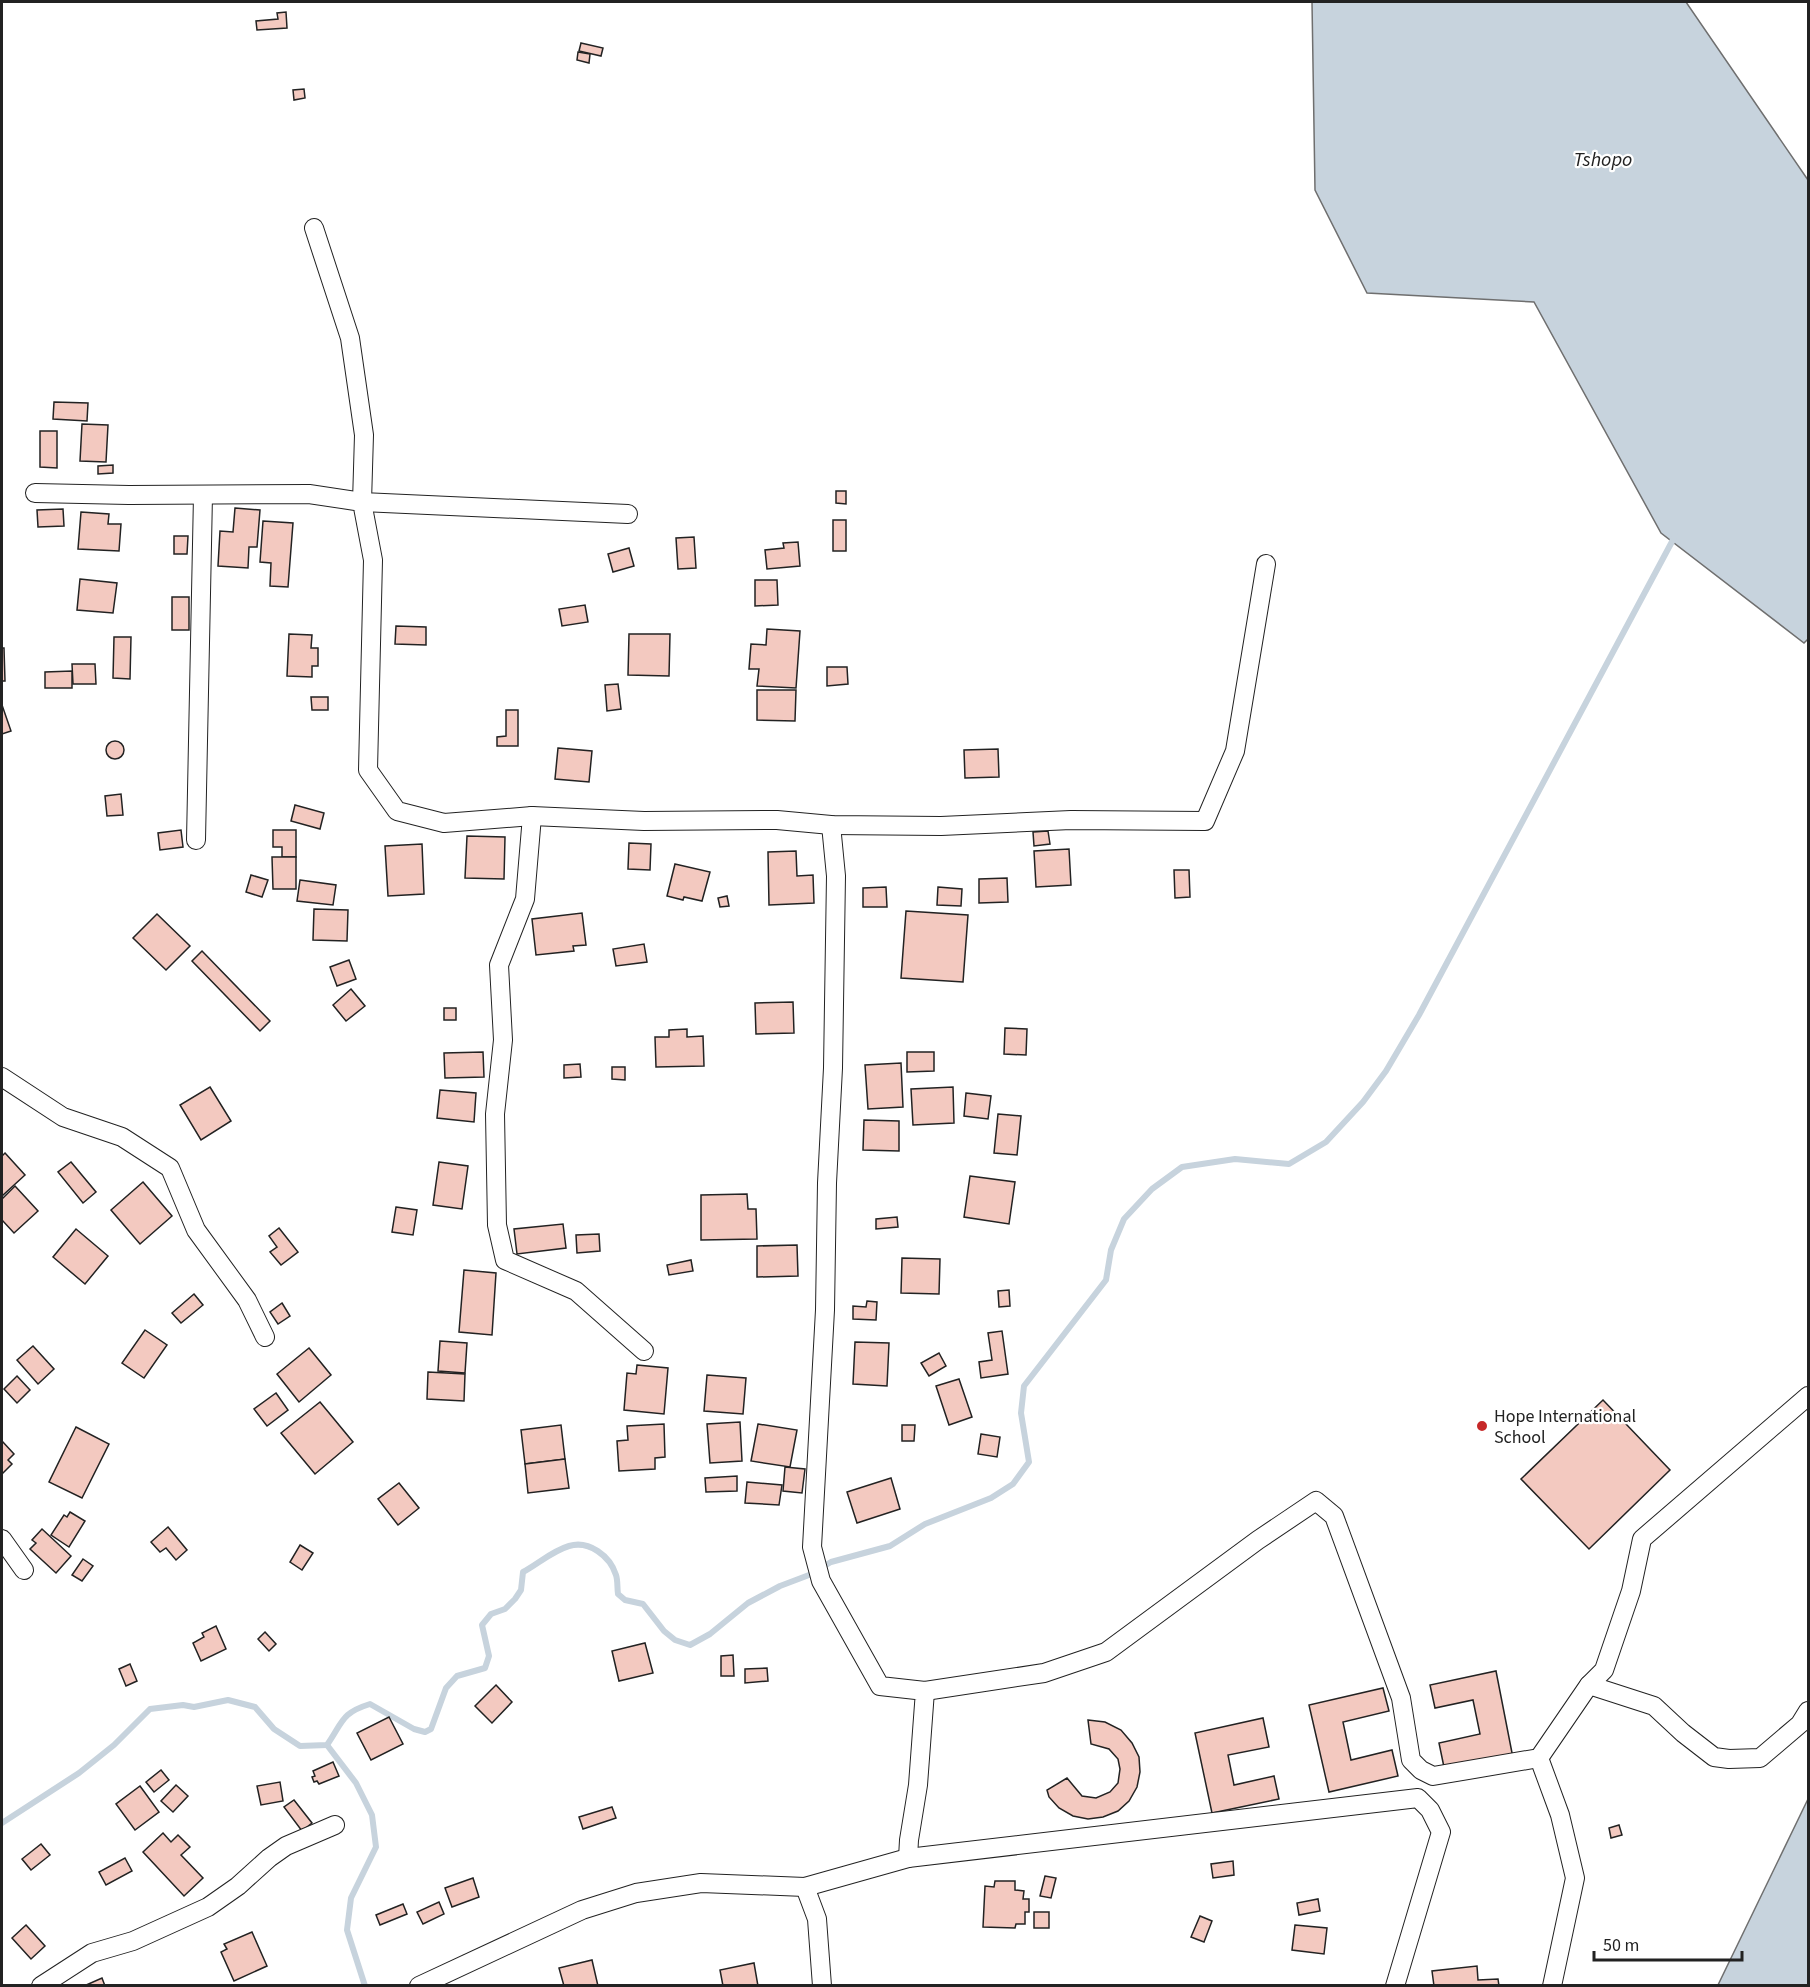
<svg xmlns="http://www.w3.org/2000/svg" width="1810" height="1987" font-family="'Source Sans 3',sans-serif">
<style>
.water{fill:#c7d3dd;stroke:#6f6f6f;stroke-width:1.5}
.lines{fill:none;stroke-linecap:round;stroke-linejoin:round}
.stream{stroke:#c7d3dd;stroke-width:6}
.building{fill:#f3c9c0;stroke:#222;stroke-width:1.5}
.street-casing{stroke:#222;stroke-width:20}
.street{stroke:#fff;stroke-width:18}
.poi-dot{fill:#c62828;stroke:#fff;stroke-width:2}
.labels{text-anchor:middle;stroke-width:4.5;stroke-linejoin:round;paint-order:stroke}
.poi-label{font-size:18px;fill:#222;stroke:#fff;text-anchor:start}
.water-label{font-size:20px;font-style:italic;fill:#222;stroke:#fff}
</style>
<rect width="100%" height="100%" fill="#fff"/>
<!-- water -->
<g class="water">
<polygon points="1312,2 1686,2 1808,180 1808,639 1804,643 1661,533 1534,302 1367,293 1315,190"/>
<polygon points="1808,1799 1808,1985 1718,1985"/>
</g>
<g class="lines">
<!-- stream -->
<g class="stream">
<polyline points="327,1745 356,1783 372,1815 376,1847 351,1898 347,1930 365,1986"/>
<path d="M2,1823L79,1773L114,1745L150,1709L183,1705L194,1707L228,1700L255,1707L274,1729L300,1746L327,1745C343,1722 341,1713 370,1704L414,1729L425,1732L431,1729L446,1688L457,1676L485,1668L489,1656L482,1625L491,1614L505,1609L515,1599L521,1590L523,1572C538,1564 552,1551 569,1546C589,1540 610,1556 616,1575C618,1581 617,1588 618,1594L625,1600L643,1604L664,1631L675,1640L690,1645L710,1634L748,1603L780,1586L809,1575L831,1562L890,1546L925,1524L991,1498L1013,1484L1029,1462L1021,1413L1024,1386L1106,1280L1111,1250L1124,1219L1152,1189L1182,1167L1235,1159L1289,1164L1326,1142L1363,1102L1386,1071L1419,1015L1675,536"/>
</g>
</g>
<!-- building -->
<g class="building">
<polygon points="286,12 287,28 257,30 256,21 278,19 277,13"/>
<polygon points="581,43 603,48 601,56 579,51"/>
<polygon points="578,52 590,54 589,63 577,60"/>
<polygon points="304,89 305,98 294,100 293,90"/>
<polygon points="54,402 88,403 87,421 53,419"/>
<polygon points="82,424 108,425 106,462 80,461"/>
<polygon points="40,431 57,431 57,468 40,467"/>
<polygon points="113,465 113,473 98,474 98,466"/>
<polygon points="836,491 846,491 846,504 836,503"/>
<polygon points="235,508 260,510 257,547 249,547 248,568 218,566 220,531 233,532"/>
<polygon points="63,509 64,526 38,527 37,510"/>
<polygon points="81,512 109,514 108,524 121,524 119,551 78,549"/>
<rect x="833" y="520" width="13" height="31"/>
<polygon points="263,521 293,523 288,587 270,586 271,563 260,562"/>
<polygon points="174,536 188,536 187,554 174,554"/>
<polygon points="694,537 696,568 678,569 676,538"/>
<polygon points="798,542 800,566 767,569 765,550 784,548 783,543"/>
<polygon points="629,548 634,566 613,572 608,554"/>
<polygon points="80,579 117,583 113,613 77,610"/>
<polygon points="755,580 777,580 778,605 755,606"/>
<rect x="172" y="597" width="17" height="33"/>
<polygon points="585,605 588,622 562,626 559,609"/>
<polygon points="396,626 426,627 426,645 395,644"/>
<polygon points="767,629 800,631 796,688 757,686 759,669 749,669 751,644 766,645"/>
<polygon points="289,634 312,635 311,648 318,648 318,666 312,666 312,677 287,676"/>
<polygon points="629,634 670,634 669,676 628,675"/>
<polygon points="114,637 131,637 130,679 113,678"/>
<polygon points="2,648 4,648 5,681 2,681"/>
<polygon points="72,664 95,664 96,684 73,684"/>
<polygon points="827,667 847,667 848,684 827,686"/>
<polygon points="72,671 72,688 45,688 45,672"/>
<polygon points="618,684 621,709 607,711 605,685"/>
<polygon points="757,690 796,690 795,721 757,720"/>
<polygon points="311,697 328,697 328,710 312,710"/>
<polygon points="2,705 11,731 2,734"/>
<polygon points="506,710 518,710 518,746 497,746 497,737 506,736"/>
<circle cx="115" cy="750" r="9"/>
<polygon points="558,748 592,751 589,782 555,779"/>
<polygon points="998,749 999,777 965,778 964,750"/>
<polygon points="121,794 123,815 107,816 105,796"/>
<polygon points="295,805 324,813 320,829 291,821"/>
<polygon points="181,830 183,847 160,850 158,833"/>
<polygon points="273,830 296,830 296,857 282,857 282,847 273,847"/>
<polygon points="1048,831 1050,844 1034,846 1033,832"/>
<polygon points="467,836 505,837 504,879 465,878"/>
<polygon points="629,843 651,844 650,870 628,869"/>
<polygon points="422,844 424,894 388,896 385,846"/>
<polygon points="1069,849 1071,885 1036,887 1034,851"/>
<polygon points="796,851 797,876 813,875 814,903 769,905 768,852"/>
<polygon points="272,857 296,857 296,889 273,889"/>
<polygon points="675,864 710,872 702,901 684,897 683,900 667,896"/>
<polygon points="1174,870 1189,870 1190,897 1175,898"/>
<polygon points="251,875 268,880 262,897 246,892"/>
<polygon points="1007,878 1008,902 979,903 979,879"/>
<polygon points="300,880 336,885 333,905 297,901"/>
<polygon points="886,887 887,907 863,907 863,888"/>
<polygon points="938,887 962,889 961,906 937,905"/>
<polygon points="727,896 729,906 720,907 718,898"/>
<polygon points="314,909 348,910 347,941 313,940"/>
<polygon points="906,911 968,915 963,982 901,978"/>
<polygon points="582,913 586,945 573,946 574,951 536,955 532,919"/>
<polygon points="157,914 190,946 166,970 133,938"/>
<polygon points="644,944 647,962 616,966 613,949"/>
<polygon points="202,951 270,1021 260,1031 192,961"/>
<polygon points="349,960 356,979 337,986 330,967"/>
<polygon points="351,989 365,1006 346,1021 333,1005"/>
<polygon points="793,1002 794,1033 756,1034 755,1003"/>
<rect x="444" y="1008" width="12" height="12"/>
<polygon points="1005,1028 1027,1029 1026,1055 1004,1054"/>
<polygon points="687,1029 687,1037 703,1036 704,1066 656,1067 655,1037 669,1037 669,1030"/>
<polygon points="483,1052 484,1077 445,1078 444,1053"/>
<polygon points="907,1052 934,1052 934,1071 907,1072"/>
<polygon points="901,1063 903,1107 868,1109 865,1065"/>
<polygon points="580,1064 581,1077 564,1078 564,1065"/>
<polygon points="612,1067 625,1067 625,1080 612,1079"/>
<polygon points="210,1087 231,1121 201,1140 180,1105"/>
<polygon points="953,1087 954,1123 913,1125 911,1089"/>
<polygon points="440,1090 476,1093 474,1122 437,1118"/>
<polygon points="966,1093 991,1096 988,1119 964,1116"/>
<polygon points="998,1114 1021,1116 1017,1155 994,1153"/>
<polygon points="864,1120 899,1121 899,1151 863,1150"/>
<polygon points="5,1153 25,1175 2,1196 2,1156"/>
<polygon points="71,1162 96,1192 83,1203 58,1172"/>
<polygon points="439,1162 468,1166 462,1209 433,1205"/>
<polygon points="970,1176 1015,1182 1009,1224 964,1217"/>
<polygon points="143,1182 172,1216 140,1244 111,1210"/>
<polygon points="15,1186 38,1211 14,1233 2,1220 2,1199"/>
<polygon points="747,1194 748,1209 756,1209 757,1239 701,1240 701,1195"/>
<polygon points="396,1207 417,1210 413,1235 392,1232"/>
<polygon points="897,1217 898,1227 876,1229 876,1219"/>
<polygon points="563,1224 566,1248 517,1254 514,1229"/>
<polygon points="279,1228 298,1252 281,1265 270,1252 277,1247 269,1236"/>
<polygon points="76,1229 108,1256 85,1284 53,1257"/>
<polygon points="599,1234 600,1251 577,1253 576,1235"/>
<polygon points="797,1245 798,1276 757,1277 757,1246"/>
<polygon points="902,1258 940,1259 939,1294 901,1293"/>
<polygon points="691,1260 693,1271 669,1275 667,1265"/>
<polygon points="464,1270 496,1273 492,1335 459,1332"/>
<polygon points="1009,1290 1010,1306 999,1307 998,1291"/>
<polygon points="194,1294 203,1305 181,1323 172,1313"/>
<polygon points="867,1301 877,1302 876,1320 853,1319 853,1306 866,1307"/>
<polygon points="282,1303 290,1316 278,1324 270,1312"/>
<polygon points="145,1330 167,1345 144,1378 122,1363"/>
<polygon points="1002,1331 1008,1374 981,1378 979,1362 992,1360 988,1333"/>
<polygon points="440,1341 467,1343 465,1373 438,1371"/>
<polygon points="855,1342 889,1343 887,1386 853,1384"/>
<polygon points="33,1346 54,1369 38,1384 17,1360"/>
<polygon points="309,1348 331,1375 299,1402 277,1374"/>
<polygon points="939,1353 946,1366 929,1376 921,1363"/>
<polygon points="637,1365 668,1368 664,1414 624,1410 627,1373 636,1374"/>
<polygon points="428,1372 465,1374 464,1401 427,1399"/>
<polygon points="707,1375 746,1378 743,1414 704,1411"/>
<polygon points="17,1376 30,1390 17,1403 4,1389"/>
<polygon points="959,1379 972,1417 949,1425 936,1386"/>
<polygon points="276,1393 288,1410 267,1426 254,1409"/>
<polygon points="1603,1400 1670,1470 1589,1549 1521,1479"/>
<polygon points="320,1402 353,1442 315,1474 281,1433"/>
<polygon points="740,1422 742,1461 710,1463 707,1424"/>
<polygon points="664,1424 665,1457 655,1458 655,1469 619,1471 617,1441 628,1440 627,1426"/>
<polygon points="758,1424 797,1430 790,1467 751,1461"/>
<polygon points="561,1425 565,1459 525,1464 521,1430"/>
<polygon points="902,1425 915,1425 914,1441 902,1441"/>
<polygon points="76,1427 109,1444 82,1498 49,1482"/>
<polygon points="981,1434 1000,1437 997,1457 978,1454"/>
<polygon points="2,1441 14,1454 8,1460 12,1464 2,1474"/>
<polygon points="565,1459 569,1488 528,1493 525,1464"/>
<polygon points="785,1467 805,1469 802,1493 783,1491"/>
<polygon points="737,1476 737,1491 706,1492 705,1478"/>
<polygon points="891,1478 900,1509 857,1523 847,1492"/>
<polygon points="747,1482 782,1485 779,1505 745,1503"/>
<polygon points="399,1483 419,1508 398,1525 378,1499"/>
<polygon points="70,1512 85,1521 69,1547 51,1535 64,1515 67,1517"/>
<polygon points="168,1527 187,1550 176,1560 166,1548 160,1552 151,1542"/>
<polygon points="42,1529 71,1556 56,1573 30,1549 36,1543 32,1540"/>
<polygon points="300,1545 313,1553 302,1570 290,1562"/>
<polygon points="83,1559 93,1566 82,1581 72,1575"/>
<polygon points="216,1626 226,1649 201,1661 193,1643 204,1637 202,1633"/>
<polygon points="265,1632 276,1644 269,1651 258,1639"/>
<polygon points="645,1643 653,1673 619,1681 612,1651"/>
<polygon points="733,1655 734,1676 721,1676 721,1656"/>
<polygon points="130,1664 137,1681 126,1686 119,1669"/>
<polygon points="767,1668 768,1681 745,1683 745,1669"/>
<polygon points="1496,1671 1513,1758 1445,1772 1439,1743 1480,1734 1473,1700 1435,1708 1430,1685"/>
<polygon points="496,1685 512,1702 492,1723 475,1706"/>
<polygon points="1383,1688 1389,1711 1343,1722 1351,1760 1392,1750 1398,1776 1329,1792 1309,1705"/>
<polygon points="389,1717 403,1744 371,1760 357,1733"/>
<polygon points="1263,1718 1269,1747 1228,1755 1234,1785 1274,1776 1279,1799 1212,1813 1195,1733"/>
<polygon points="1088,1720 1105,1722 1121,1730 1132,1743 1139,1757 1140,1772 1137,1787 1129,1801 1118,1811 1103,1817 1088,1819 1073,1816 1059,1808 1049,1797 1047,1790 1067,1778 1082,1796 1096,1798 1110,1792 1118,1783 1120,1769 1118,1759 1109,1749 1091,1744"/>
<polygon points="333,1762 339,1776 319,1784 317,1781 314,1782 312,1777 315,1776 313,1771"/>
<polygon points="161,1770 169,1780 154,1792 146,1782"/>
<polygon points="280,1782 283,1801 261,1805 257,1786"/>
<polygon points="176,1785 188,1796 173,1812 161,1801"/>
<polygon points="140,1786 159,1812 135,1830 116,1804"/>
<polygon points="294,1800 312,1823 302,1831 284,1807"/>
<polygon points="612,1807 616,1818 583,1829 579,1817"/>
<polygon points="1619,1825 1622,1835 1611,1838 1609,1828"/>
<polygon points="163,1833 171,1842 178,1835 190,1847 181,1855 203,1878 184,1896 143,1852"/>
<polygon points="41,1844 50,1855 31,1870 22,1859"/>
<polygon points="125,1858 132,1871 106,1885 99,1872"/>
<polygon points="1233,1861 1234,1875 1213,1878 1211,1864"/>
<polygon points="1045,1876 1056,1878 1051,1898 1040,1896"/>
<polygon points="473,1878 479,1897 452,1907 445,1888"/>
<polygon points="995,1881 1015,1881 1015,1890 1024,1891 1023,1899 1029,1899 1029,1912 1025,1912 1025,1924 1016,1924 1015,1928 983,1927 985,1886 994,1887"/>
<polygon points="1318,1899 1320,1911 1299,1915 1297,1903"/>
<polygon points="439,1902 444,1914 423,1924 417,1912"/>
<polygon points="403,1904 407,1914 380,1925 376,1915"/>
<rect x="1034" y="1912" width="15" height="16"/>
<polygon points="1200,1916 1212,1921 1204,1942 1191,1937"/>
<polygon points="26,1925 45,1946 31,1959 12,1938"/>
<polygon points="1295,1925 1327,1928 1324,1954 1292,1950"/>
<polygon points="252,1932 267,1966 234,1981 221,1952 227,1949 224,1944"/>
<polygon points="592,1960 598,1986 564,1986 559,1968"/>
<polygon points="754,1963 758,1986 723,1986 720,1970"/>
<polygon points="1477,1966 1478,1980 1498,1979 1499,1986 1434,1986 1432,1971"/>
<polygon points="102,1978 105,1986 84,1986"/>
</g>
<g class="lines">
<defs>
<g id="street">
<polyline points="314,228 350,338 364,435 362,502 628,514"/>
<polyline points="35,493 129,495 309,494 362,502 373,560 368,770 397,811 444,823 532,816 644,821 777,820 831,825 941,826 1071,820 1205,821 1235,751 1266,564"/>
<polyline points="532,816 525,899 499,965 503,1040 495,1114 497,1225 505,1260 576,1291 644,1351"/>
<polyline points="196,840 203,495"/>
<polyline points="2,1077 63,1117 122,1137 170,1168 196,1230 247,1300 265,1337"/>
<polyline points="2,1539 24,1570"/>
<polyline points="1589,1685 1654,1706 1683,1733 1714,1757 1729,1759 1760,1758 1800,1724 1808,1711"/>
<polyline points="925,1691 1044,1673 1106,1652 1258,1540 1316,1501 1334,1516 1401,1698 1411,1760 1421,1770 1433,1776 1539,1758 1589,1685 1604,1670 1631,1591 1642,1539 1808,1396"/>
<polyline points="1539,1758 1560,1815 1575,1878 1552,1986"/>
<polyline points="908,1858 1418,1798 1430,1810 1441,1832 1395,1986"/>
<polyline points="805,1887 817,1919 822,1986"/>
<polyline points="41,1986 92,1953 133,1941 208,1907 238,1886 269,1858 286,1846 335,1825"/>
<polyline points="419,1986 582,1910 636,1893 701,1883 805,1887 908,1858 909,1840 918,1785 925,1691 880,1686 821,1581 812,1547 825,1310 827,1183 833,1068 836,876 831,825"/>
</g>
</defs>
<!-- street casing -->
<use href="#street" class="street-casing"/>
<!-- street -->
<use href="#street" class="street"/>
</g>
<!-- markers -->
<circle class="poi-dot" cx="1482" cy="1426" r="6"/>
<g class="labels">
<!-- poi labels -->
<g class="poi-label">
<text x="1494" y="1422">Hope International<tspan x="1494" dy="21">School</tspan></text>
</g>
<!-- water labels -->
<g class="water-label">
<text x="1603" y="166">Tshopo</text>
</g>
</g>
<!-- border -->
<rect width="1810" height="1987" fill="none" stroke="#222222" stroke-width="6"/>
<!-- scale -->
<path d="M1594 1951v9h148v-9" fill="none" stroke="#222222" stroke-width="3"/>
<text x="1603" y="1951" font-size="18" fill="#222222" stroke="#ffffff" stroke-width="4.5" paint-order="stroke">50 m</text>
</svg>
